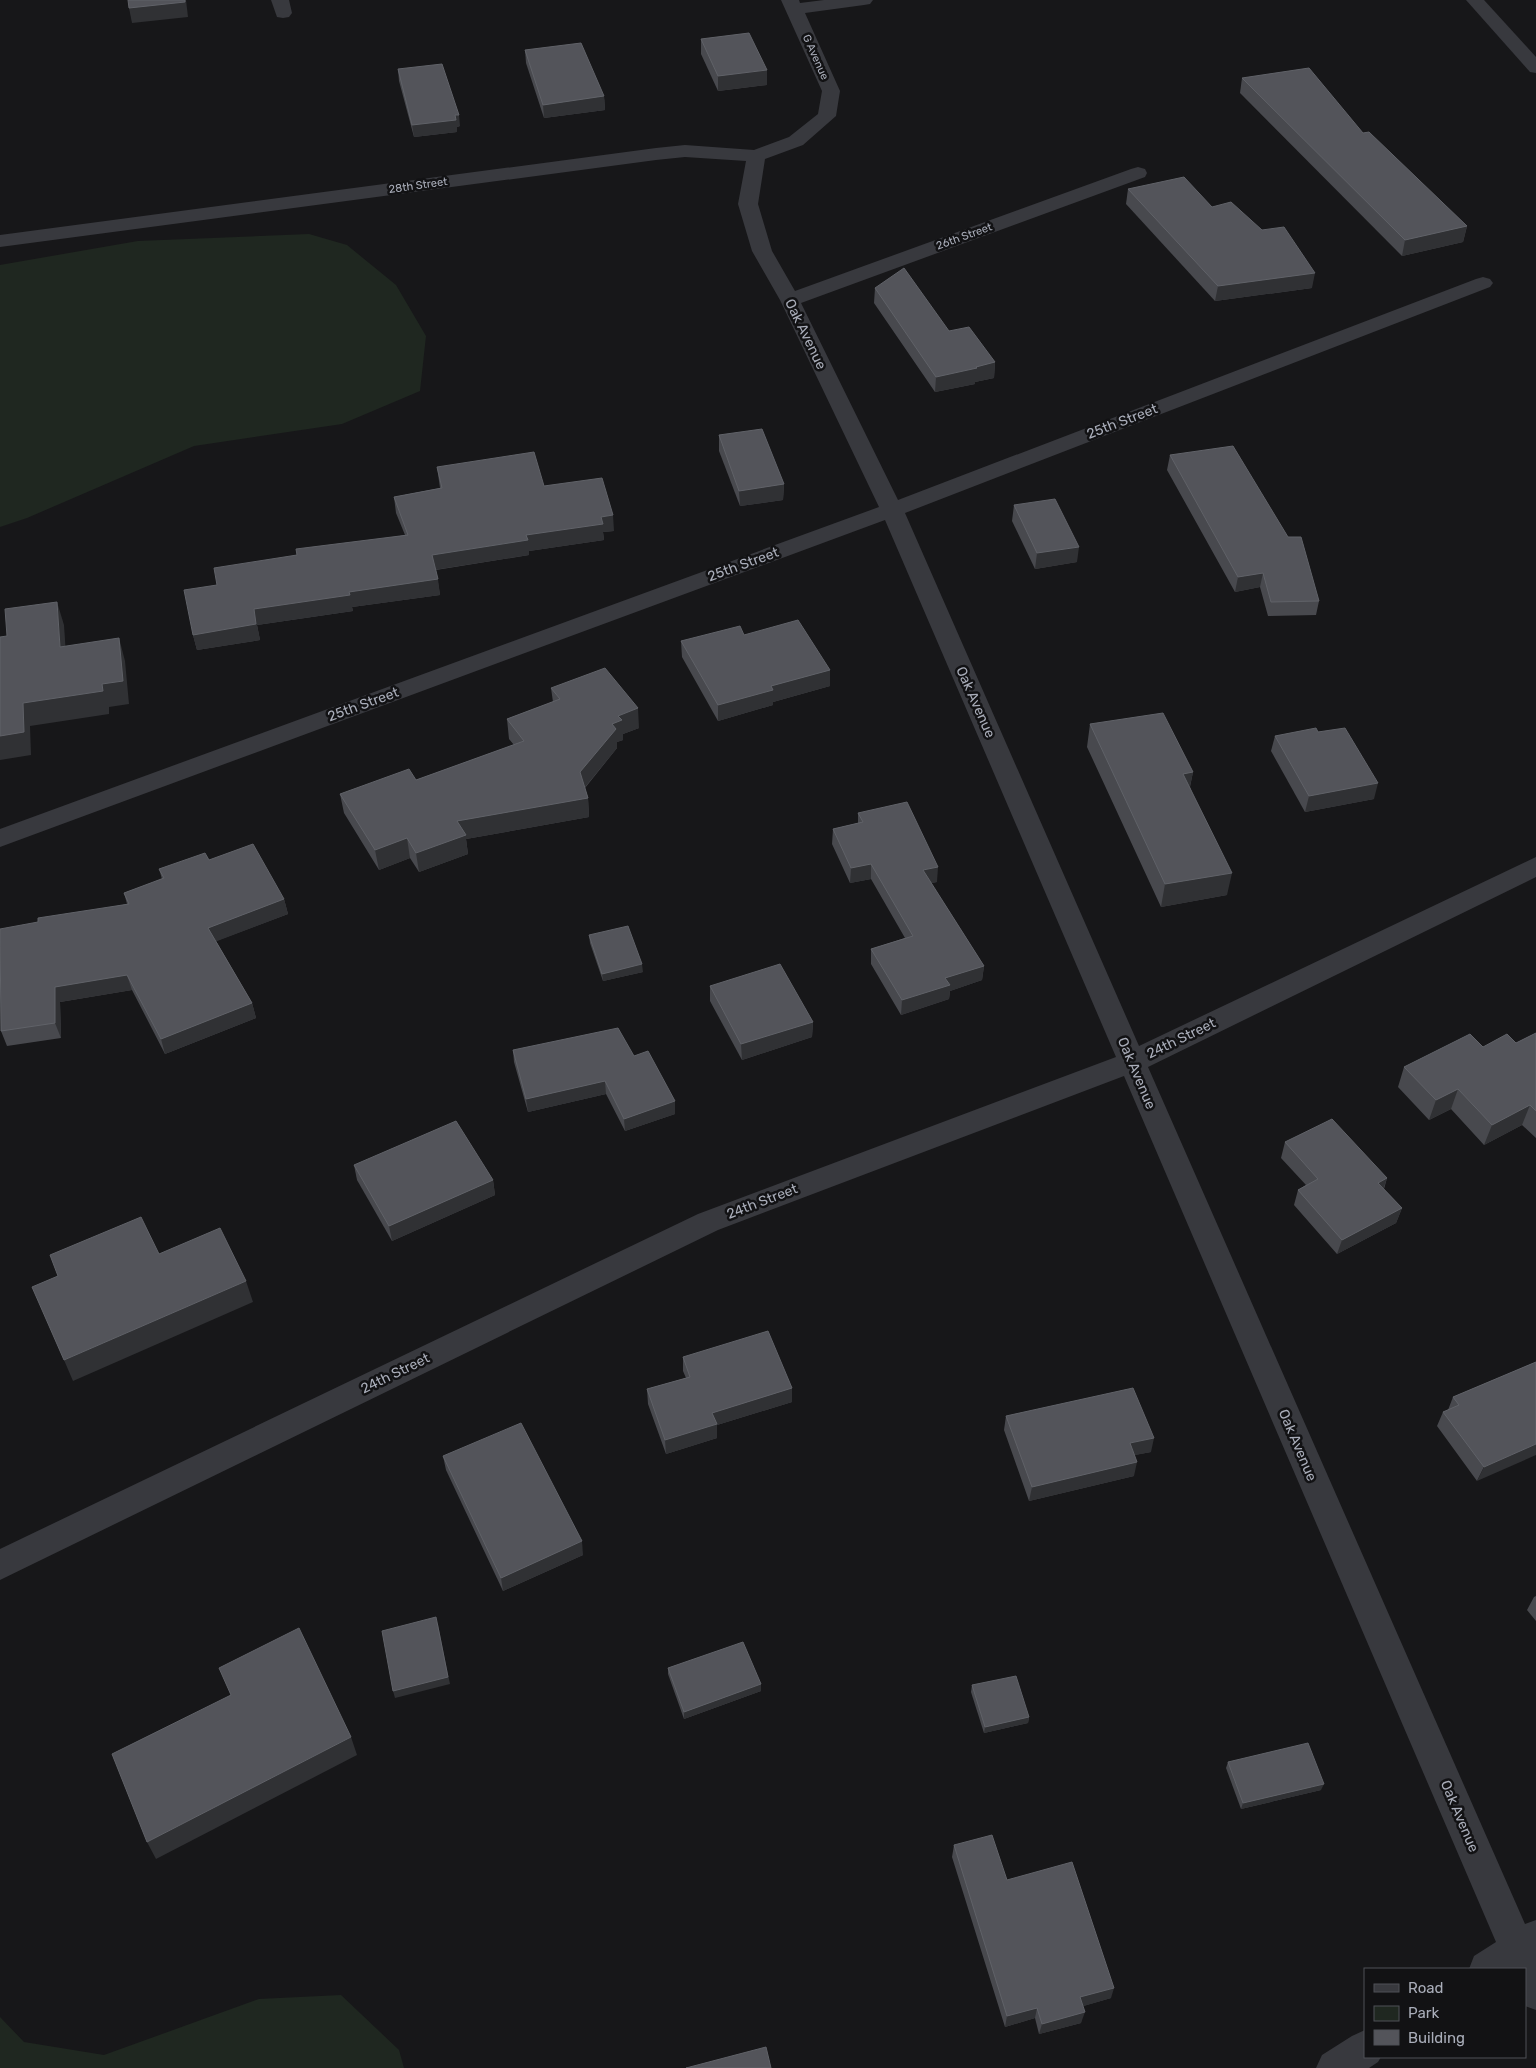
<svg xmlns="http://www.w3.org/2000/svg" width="1536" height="2068" font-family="Rubik,sans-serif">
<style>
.green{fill:#1f2720}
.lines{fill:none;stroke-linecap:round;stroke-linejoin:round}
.minor{fill:#38393e;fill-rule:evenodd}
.wall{fill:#48494e}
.shaded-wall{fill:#303134}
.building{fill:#53545a;stroke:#606268}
.labels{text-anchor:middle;stroke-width:5;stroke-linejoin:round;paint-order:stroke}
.far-street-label{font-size:11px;fill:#a9adb9;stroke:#121214}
.street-label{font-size:14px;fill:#a9adb9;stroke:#121214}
</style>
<rect width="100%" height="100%" fill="#171719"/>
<!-- green -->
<g class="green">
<polygon points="309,234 347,245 396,285 426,336 420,391 342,424 194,446 27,518 0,527 0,265 138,241"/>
<polygon points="341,1995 399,2050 404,2068 0,2068 0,2017 24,2042 104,2055 259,1999"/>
</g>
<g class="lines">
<!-- minor -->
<g class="minor">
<polygon points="271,0 289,0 292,13 289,17 283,18 277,17"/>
<polygon points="781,0 799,0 800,3 824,0 873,0 870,4 864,5 805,13 840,91 836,116 803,145 765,159 758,204 772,251 795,291 1131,169 1138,167 1145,169 1147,173 1145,177 801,303 898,500 1476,279 1483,277 1490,279 1493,283 1490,287 905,513 1139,1046 1536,857 1536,877 1148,1067 1525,1924 1536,1920 1536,2010 1525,2006 1525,1969 1469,1969 1474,1956 1496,1942 1124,1076 718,1230 0,1580 0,1549 698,1214 1116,1057 885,520 0,847 0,829 879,507 780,300 752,251 738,204 746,161 685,157 656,160 0,247 0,235 656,148 685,145 754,150 789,137 818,114 822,91"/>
<polygon points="1466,0 1484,0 1536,57 1536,73 1530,72"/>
<polygon points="1365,2030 1365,2057 1381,2057 1378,2062 1369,2068 1316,2068 1322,2055 1352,2036"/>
</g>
</g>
<!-- wall -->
<g class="wall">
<polygon points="701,39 767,85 718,91 701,54"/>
<polygon points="525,50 604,96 605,110 544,118 526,63"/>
<polygon points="398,69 460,126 457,127 457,132 414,137 399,81"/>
<polygon points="1242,78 1363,133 1467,226 1463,242 1402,256 1240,93"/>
<polygon points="1128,189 1212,207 1262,230 1312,288 1215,301 1126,204"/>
<polygon points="875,288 949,331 995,362 994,378 975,382 975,384 935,392 874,303"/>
<polygon points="719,435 784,484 783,500 740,506 719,451"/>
<polygon points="1170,455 1319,601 1316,615 1268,616 1260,587 1235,592 1167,470"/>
<polygon points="437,467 544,486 614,531 603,532 604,540 529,551 529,555 436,570 440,595 352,607 353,611 257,625 260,640 197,650 193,635 217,585 297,555 405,535 396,513 394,497 440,488"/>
<polygon points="1014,505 1077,562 1035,569 1012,521"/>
<polygon points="744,635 830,670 830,686 773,702 773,705 718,721 682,657 681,641"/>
<polygon points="551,688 639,728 623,734 623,740 617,742 617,748 585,788 588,798 589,817 466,839 468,854 419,872 410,858 379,870 344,813 340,794 416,780 514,745 509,739 507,719 553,702"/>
<polygon points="1090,724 1193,772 1190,787 1227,895 1161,907 1087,747"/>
<polygon points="1318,732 1374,799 1305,812 1271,751 1275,736"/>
<polygon points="858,813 937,882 931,883 984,966 982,980 950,991 949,999 901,1015 871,964 871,949 905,938 871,879 850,883 832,844 833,829 858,823"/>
<polygon points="209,860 284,899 288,914 216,941 252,1003 256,1018 165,1054 132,990 60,1002 61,1038 7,1046 1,1031 38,922 127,904 124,893 162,879 159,869"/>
<polygon points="589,935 643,972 603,981 590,943"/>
<polygon points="710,986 813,1022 812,1037 742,1060 710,1001"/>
<polygon points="1536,1033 1536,1138 1522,1125 1484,1145 1451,1109 1429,1120 1398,1087 1404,1067 1483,1047 1516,1043"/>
<polygon points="513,1050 634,1056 675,1114 625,1131 606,1094 528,1112 514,1062"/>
<polygon points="1285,1142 1387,1178 1384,1189 1402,1208 1396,1223 1337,1254 1294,1205 1298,1190 1306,1185 1281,1158"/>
<polygon points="354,1165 493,1180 495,1195 392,1241 357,1180"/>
<polygon points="683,1357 792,1388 792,1402 717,1425 717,1438 666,1454 648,1404 647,1389 686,1378 683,1371"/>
<polygon points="1536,1362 1477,1481 1437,1426 1443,1412 1448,1410 1453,1397"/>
<polygon points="1006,1416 1151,1452 1134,1455 1134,1476 1029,1501 1004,1430"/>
<polygon points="443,1456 583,1555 503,1591 446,1470"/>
<polygon points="1536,1596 1536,1621 1527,1610 1534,1597"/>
<polygon points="668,1668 761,1691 684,1719 668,1674"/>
<polygon points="972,1685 1029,1717 1028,1723 984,1733 971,1692"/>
<polygon points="1228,1762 1321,1790 1241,1809 1226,1768"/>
<polygon points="954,1845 1007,1880 1111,1998 1083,2006 1081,2023 1039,2034 1035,2018 1005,2027 952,1857"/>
</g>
<!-- shaded-wall -->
<g class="shaded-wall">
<polygon points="186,0 188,17 132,23 129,8"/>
<polygon points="767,70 767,85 718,91 718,76"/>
<polygon points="604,96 605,110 544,118 543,105"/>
<polygon points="455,115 459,115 460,126 457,127 457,132 414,137 412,125"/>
<polygon points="1467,226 1463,242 1402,256 1405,240"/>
<polygon points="1315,273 1312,288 1215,301 1218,286"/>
<polygon points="995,362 994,378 975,382 975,384 935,392 936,377"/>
<polygon points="784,484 783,500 740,506 739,491"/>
<polygon points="613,515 614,531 603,532 604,540 529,551 529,555 434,570 432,555 526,535 601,517"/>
<polygon points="1079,547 1077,562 1035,569 1037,553"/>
<polygon points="1263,573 1260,587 1235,592 1238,577"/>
<polygon points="438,579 440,595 352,607 353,611 257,625 260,640 197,650 193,635 254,609 349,592"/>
<polygon points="57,602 64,625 67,670 60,647"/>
<polygon points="119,638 125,661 129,704 109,707 109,714 30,726 31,755 0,760 0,736 23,703 102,684"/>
<polygon points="830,670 830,686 773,702 773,705 718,721 718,705 771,686"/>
<polygon points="638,708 639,728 623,734 623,740 617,742 617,748 581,792 580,772 618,716"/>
<polygon points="1193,772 1188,795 1183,774"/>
<polygon points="1378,783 1374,799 1305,812 1309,796"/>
<polygon points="588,798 589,817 466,839 468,854 419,872 416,853 457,821"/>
<polygon points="407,838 410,858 379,870 375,850"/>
<polygon points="871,864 871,879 850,883 851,868"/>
<polygon points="938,867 937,882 922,885 923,870"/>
<polygon points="1232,873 1227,895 1161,907 1165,884"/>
<polygon points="284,899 288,914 212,943 208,928"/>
<polygon points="642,964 643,972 603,981 602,974"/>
<polygon points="984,966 982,980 950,991 949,999 901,1015 902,1000 945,978"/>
<polygon points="127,975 132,990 60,1002 61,1038 55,1023 55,987"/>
<polygon points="252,1003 256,1018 165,1054 161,1039"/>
<polygon points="813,1022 812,1037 742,1060 741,1044"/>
<polygon points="605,1081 606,1094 528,1112 526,1099"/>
<polygon points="1458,1089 1451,1109 1429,1120 1436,1100"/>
<polygon points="675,1101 675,1114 625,1131 624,1119"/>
<polygon points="1530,1105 1522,1125 1484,1145 1492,1125"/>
<polygon points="1387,1178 1382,1193 1378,1183"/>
<polygon points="493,1180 495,1195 392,1241 389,1226"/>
<polygon points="1402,1208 1396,1223 1337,1254 1342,1240"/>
<polygon points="246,1281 253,1302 73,1381 64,1360"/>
<polygon points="792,1388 792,1402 717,1425 717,1438 666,1454 665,1440 712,1413"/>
<polygon points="1154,1438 1151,1452 1126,1457 1130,1443"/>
<polygon points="1536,1444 1536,1455 1477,1481 1484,1467"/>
<polygon points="1137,1462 1134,1476 1029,1501 1032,1487"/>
<polygon points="582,1541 583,1555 503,1591 501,1578"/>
<polygon points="438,1624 450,1684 395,1698 393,1691"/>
<polygon points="761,1684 761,1691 684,1719 684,1712"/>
<polygon points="1029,1717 1028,1723 984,1733 985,1727"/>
<polygon points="351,1737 357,1755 156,1859 147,1842"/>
<polygon points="1324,1784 1321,1790 1241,1809 1243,1803"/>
<polygon points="1114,1988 1111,1998 1077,2008 1080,1997"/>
<polygon points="1037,2008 1035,2018 1005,2027 1007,2016"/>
<polygon points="1085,2012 1081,2023 1039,2034 1042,2024"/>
</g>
<!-- building -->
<g class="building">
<polygon points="128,0 185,0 185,2 129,8"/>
<polygon points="749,33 767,70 718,76 701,39"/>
<polygon points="581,43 604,96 543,105 525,50"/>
<polygon points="442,64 459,115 455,115 456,120 412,125 398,69"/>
<polygon points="1309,68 1363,133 1369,132 1467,226 1405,240 1242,78"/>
<polygon points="1184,177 1212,207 1231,202 1262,230 1284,227 1315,273 1218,286 1128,189"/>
<polygon points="904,268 949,331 969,327 995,362 976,367 977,368 936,377 875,288"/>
<polygon points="762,429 784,484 739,491 719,435"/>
<polygon points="1233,446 1288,537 1301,537 1319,601 1271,602 1263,573 1238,577 1170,455"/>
<polygon points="534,452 544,486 602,478 613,515 601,517 603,524 526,535 528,540 432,555 438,579 349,592 350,595 254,609 256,624 193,635 184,590 217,585 214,568 297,555 296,549 408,535 394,497 442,488 437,467"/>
<polygon points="1055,499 1079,547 1037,553 1014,505"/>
<polygon points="57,602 60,647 119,638 123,681 102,684 103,691 23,703 24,732 0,736 0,637 7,636 5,609"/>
<polygon points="798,620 830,670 771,686 773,690 718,705 681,641 740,626 744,635"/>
<polygon points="605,668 638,708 618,716 622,720 612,724 616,729 580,772 588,798 457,821 466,835 416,853 407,838 375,850 340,794 409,769 416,780 524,741 507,719 560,699 551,688"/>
<polygon points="1163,713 1193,772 1183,774 1232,873 1165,884 1090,724"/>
<polygon points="1316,728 1318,732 1345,728 1378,783 1309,796 1275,736"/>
<polygon points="907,802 938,867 923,870 984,966 945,978 950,985 902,1000 871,949 913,936 871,864 851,868 833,829 863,822 858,813"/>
<polygon points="253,844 284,899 208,928 252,1003 161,1039 127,975 55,987 55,1023 1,1031 0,929 38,922 38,918 129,904 124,893 164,878 159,869 205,853 209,860"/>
<polygon points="628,926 642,964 602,974 589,935"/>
<polygon points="780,964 813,1022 741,1044 710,986"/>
<polygon points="618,1028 634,1056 648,1051 675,1101 624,1119 605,1081 526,1099 513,1050"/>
<polygon points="1536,1033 1536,1111 1530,1105 1492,1125 1458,1089 1436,1100 1404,1067 1470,1034 1483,1047 1507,1034 1516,1043"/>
<polygon points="1332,1119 1387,1178 1378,1183 1402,1208 1342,1240 1298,1190 1318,1179 1285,1142"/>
<polygon points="456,1121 493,1180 389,1226 354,1165"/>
<polygon points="141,1217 159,1254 220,1228 246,1281 64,1360 32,1287 58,1276 50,1255"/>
<polygon points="768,1331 792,1388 712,1413 717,1424 665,1440 647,1389 690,1377 683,1357"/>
<polygon points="1536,1362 1536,1444 1484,1467 1443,1412 1459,1405 1453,1397"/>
<polygon points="1133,1388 1154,1438 1130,1443 1137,1462 1032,1487 1006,1416"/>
<polygon points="521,1423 582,1541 501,1578 443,1456"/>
<polygon points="436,1617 448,1677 393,1691 382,1631"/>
<polygon points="299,1628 351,1737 147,1842 112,1754 231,1695 219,1668"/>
<polygon points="743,1642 761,1684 684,1712 668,1668"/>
<polygon points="1016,1676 1029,1717 985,1727 972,1685"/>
<polygon points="1308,1743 1324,1784 1243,1803 1228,1762"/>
<polygon points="992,1835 1007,1880 1072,1862 1114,1988 1080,1997 1085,2012 1042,2024 1037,2008 1007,2016 954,1845"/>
<polygon points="766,2047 771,2068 686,2068"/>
</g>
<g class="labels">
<!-- far-street labels -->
<g class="far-street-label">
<text transform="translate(816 57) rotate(66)" y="4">G Avenue</text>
<text transform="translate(418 185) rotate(-8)" y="4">28th Street</text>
<text transform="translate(964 236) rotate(-20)" y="4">26th Street</text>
</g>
<!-- street labels -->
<g class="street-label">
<text transform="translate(806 334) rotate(64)" y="5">Oak Avenue</text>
<text transform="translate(1122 421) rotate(-21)" y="5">25th Street</text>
<text transform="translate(743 564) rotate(-20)" y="5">25th Street</text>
<text transform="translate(976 702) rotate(66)" y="5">Oak Avenue</text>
<text transform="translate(363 704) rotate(-20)" y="5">25th Street</text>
<text transform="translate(1181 1038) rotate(-26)" y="5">24th Street</text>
<text transform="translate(1137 1073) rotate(67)" y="5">Oak Avenue</text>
<text transform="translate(762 1201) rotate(-21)" y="5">24th Street</text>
<text transform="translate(395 1373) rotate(-26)" y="5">24th Street</text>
<text transform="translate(1298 1445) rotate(67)" y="5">Oak Avenue</text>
<text transform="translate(1460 1816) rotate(67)" y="5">Oak Avenue</text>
</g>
</g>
<!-- legend -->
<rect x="1364" y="1968" width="162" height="90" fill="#121214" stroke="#4e5056"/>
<rect x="1374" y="1984" width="25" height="8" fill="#38393e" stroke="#4e5056"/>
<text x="1408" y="1993" font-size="15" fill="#a9adb9">Road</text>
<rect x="1374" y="2006" width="25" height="15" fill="#1f2720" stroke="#4e5056"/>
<text x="1408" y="2018" font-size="15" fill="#a9adb9">Park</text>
<rect x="1374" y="2030" width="25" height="15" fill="#53545a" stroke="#4e5056"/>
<text x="1408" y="2043" font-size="15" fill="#a9adb9">Building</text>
</svg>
